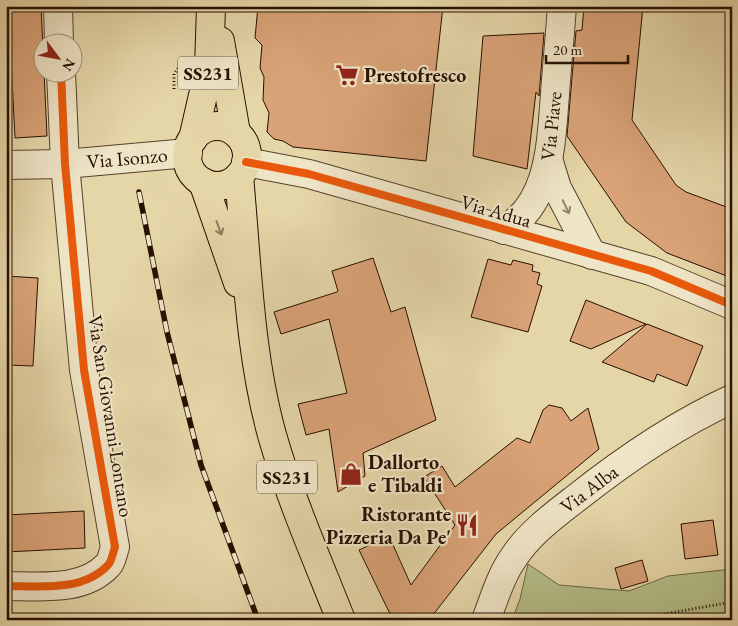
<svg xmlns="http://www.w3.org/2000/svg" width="738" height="626" font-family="'EB Garamond',serif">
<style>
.green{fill:#b4be88;stroke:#6e6644}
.building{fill:#d9a277;stroke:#270f01}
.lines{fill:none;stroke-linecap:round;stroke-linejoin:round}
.minor-casing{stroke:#56412b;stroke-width:30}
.major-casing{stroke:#270f01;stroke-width:30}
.path{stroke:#270f01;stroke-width:3;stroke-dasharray:1 2.5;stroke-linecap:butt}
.minor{stroke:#eee4c6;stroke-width:28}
.major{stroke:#e5d6a8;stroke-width:28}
.rail-casing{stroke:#270f01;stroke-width:5.5}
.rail{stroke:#eee4c6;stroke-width:4;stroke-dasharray:11;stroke-linecap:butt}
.cycleway-casing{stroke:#eee4c6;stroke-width:11}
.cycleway{stroke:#e8590c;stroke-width:8}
.oneway{stroke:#94846d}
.oneway2{stroke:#907c5d}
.labels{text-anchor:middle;stroke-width:4.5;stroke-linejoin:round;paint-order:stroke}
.shield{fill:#eee4c6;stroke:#634f3c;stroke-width:1}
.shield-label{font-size:19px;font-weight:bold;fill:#270f01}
.poi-label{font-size:20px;font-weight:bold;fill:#270f01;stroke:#eee4c6;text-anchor:start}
.street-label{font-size:20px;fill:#270f01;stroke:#eee4c6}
</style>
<rect width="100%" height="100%" fill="#e5d6a8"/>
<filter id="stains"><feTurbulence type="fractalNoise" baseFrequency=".004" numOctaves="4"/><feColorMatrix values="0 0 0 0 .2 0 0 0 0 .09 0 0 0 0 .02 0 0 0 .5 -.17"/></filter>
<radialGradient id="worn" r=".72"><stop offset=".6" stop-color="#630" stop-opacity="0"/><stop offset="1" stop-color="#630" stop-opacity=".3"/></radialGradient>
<!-- green -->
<polygon class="green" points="528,564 559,585 629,591 668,576 732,569 732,620 512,620 520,599"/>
<!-- building -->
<g class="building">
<polygon points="6,6 41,6 47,136 15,138 10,40 6,40"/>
<polygon points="258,6 443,6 426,161 293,147 283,141 274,139 267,132 269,113 263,100 264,77 260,68 262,45 255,38"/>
<polygon points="584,6 643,6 632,120 676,185 686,192 732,209 732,278 667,253 626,222 567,136 576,31 582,30"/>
<polygon points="544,33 539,96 536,92 527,169 473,156 483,36"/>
<polygon points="373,258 391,312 405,307 436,420 363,453 365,476 338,492 329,429 306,435 298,404 347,393 329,319 281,334 274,312 337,292 338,291 332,271"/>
<polygon points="488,259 511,265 513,260 533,265 532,271 540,273 537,284 542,286 528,332 471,317"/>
<polygon points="6,276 38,278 33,366 6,365"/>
<polygon points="586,300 646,324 591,349 570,341"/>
<polygon points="647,324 703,346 687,386 657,374 654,382 602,362"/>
<polygon points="549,405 562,408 571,421 588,408 599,449 496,534 429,620 393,620 359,550 389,536 411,585 455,525 424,477 442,466 455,487 517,438 530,443 543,410"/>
<polygon points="84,511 85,548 6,552 6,515"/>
<polygon points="713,520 718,555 685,559 681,524"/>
<polygon points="642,560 648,581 621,589 615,568"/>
</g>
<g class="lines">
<defs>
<g id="minor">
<polyline points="58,6 59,42"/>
<polyline points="246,162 309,174 651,271 732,305"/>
<polyline points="549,162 557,188 592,255"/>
<polyline points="6,165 65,164 188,153"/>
<path d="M504,230C551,203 551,142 555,94C557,65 560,35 562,6"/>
<path d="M6,586C40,586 83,592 108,565C112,561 113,552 115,547L84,370L65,164L61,72"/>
<path d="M486,620C494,599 501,575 514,557C529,534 553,516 575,499C623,461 675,425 732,399"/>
</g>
<g id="major">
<polyline points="220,41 236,133"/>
<circle cx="217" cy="156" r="30"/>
<polyline points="193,139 209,69 211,6"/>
<path d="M239,176C247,261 249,352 272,435C290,498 317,559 341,620"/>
<polyline points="203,182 238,283"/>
</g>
</defs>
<!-- minor casing -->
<use href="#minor" class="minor-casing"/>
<!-- major casing -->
<use href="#major" class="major-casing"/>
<!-- path -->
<g class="path">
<polyline points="174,89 174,74 179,67"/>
<polyline points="648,620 664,614 732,602"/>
</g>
<!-- minor -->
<use href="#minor" class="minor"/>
<!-- major -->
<use href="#major" class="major"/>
<defs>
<polyline id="rail" points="139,192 167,332 201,465 258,620"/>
</defs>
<!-- rail casing -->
<use href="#rail" class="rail-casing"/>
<!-- rail -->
<use href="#rail" class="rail"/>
<defs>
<g id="cycleway">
<polyline points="246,162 309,174 651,271 732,305"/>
<path d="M6,586C40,586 83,592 108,565C112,561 113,552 115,547L84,370L65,164L61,72"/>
</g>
</defs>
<!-- cycleway casing -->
<use href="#cycleway" class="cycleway-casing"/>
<!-- cycleway -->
<use href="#cycleway" class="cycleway"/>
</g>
<!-- one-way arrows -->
<defs><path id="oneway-shaft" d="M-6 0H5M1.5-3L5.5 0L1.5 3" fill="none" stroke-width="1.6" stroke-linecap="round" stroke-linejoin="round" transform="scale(1.25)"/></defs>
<use class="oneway" href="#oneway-shaft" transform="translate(566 207) rotate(64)"/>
<use class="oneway2" href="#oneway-shaft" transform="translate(219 228) rotate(70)"/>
<!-- icons -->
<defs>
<symbol id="supermarket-bare" viewBox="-9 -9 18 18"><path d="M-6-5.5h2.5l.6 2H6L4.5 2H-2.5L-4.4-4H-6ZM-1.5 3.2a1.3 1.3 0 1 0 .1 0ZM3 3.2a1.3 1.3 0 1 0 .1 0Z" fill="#8f2418" stroke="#eee4c6" stroke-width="2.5" paint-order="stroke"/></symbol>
<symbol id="shop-bare" viewBox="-9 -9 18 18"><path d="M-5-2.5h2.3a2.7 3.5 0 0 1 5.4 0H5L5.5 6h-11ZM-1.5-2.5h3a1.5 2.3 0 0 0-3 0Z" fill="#8f2418" stroke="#eee4c6" stroke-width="2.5" paint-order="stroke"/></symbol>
<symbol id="restaurant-bare" viewBox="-9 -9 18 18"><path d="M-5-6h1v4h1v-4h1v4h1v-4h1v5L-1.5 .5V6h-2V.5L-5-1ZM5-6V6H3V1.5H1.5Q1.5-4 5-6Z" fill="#8f2418" stroke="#eee4c6" stroke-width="2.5" paint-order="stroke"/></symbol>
</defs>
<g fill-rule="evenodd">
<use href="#supermarket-bare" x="331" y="59" width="32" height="32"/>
<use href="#shop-bare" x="335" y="458" width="32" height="32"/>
<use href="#restaurant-bare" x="451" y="509" width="32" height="32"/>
</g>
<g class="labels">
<!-- shield labels -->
<g class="shield">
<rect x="178" y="56.5" width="60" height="33" rx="4"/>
<rect x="257" y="460.5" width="60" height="33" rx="4"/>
</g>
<g class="shield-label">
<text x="208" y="80">SS231</text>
<text x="287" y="484">SS231</text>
</g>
<!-- poi labels -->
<g class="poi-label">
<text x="364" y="82">Prestofresco</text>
<text x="368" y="469">Dallorto<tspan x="368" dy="23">e Tibaldi</tspan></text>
<text x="451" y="521" text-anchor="end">Ristorante<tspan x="451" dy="23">Pizzeria Da Pe'</tspan></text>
</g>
<!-- street labels -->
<g class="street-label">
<text transform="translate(551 126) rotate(-84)" y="7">Via Piave</text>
<text transform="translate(127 158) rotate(-5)" y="7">Via Isonzo</text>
<text transform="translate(496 211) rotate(16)" y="7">Via Adua</text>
<text transform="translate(111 416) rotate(81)" y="7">Via San Giovanni Lontano</text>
<text transform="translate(589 489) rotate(-37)" y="7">Via Alba</text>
</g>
</g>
<!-- margin -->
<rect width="738" height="626" fill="none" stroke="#e5d6a8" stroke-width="25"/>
<rect x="8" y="8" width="723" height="611" fill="none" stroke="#270f01" stroke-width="2.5"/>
<rect x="12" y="12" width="713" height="601" fill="none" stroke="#270f01"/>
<!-- north arrow -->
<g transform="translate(58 58) rotate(122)"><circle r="24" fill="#eee4c6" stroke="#9e8f77"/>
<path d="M0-4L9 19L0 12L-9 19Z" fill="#8f2418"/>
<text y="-8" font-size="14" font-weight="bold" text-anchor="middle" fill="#270f01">N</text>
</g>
<!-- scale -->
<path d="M546 55v8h82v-8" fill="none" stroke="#270f01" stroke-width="2.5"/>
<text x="553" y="55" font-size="15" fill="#270f01" stroke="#eee4c6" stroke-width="4" paint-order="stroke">20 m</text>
<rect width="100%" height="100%" filter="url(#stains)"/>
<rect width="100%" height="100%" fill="url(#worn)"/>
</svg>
